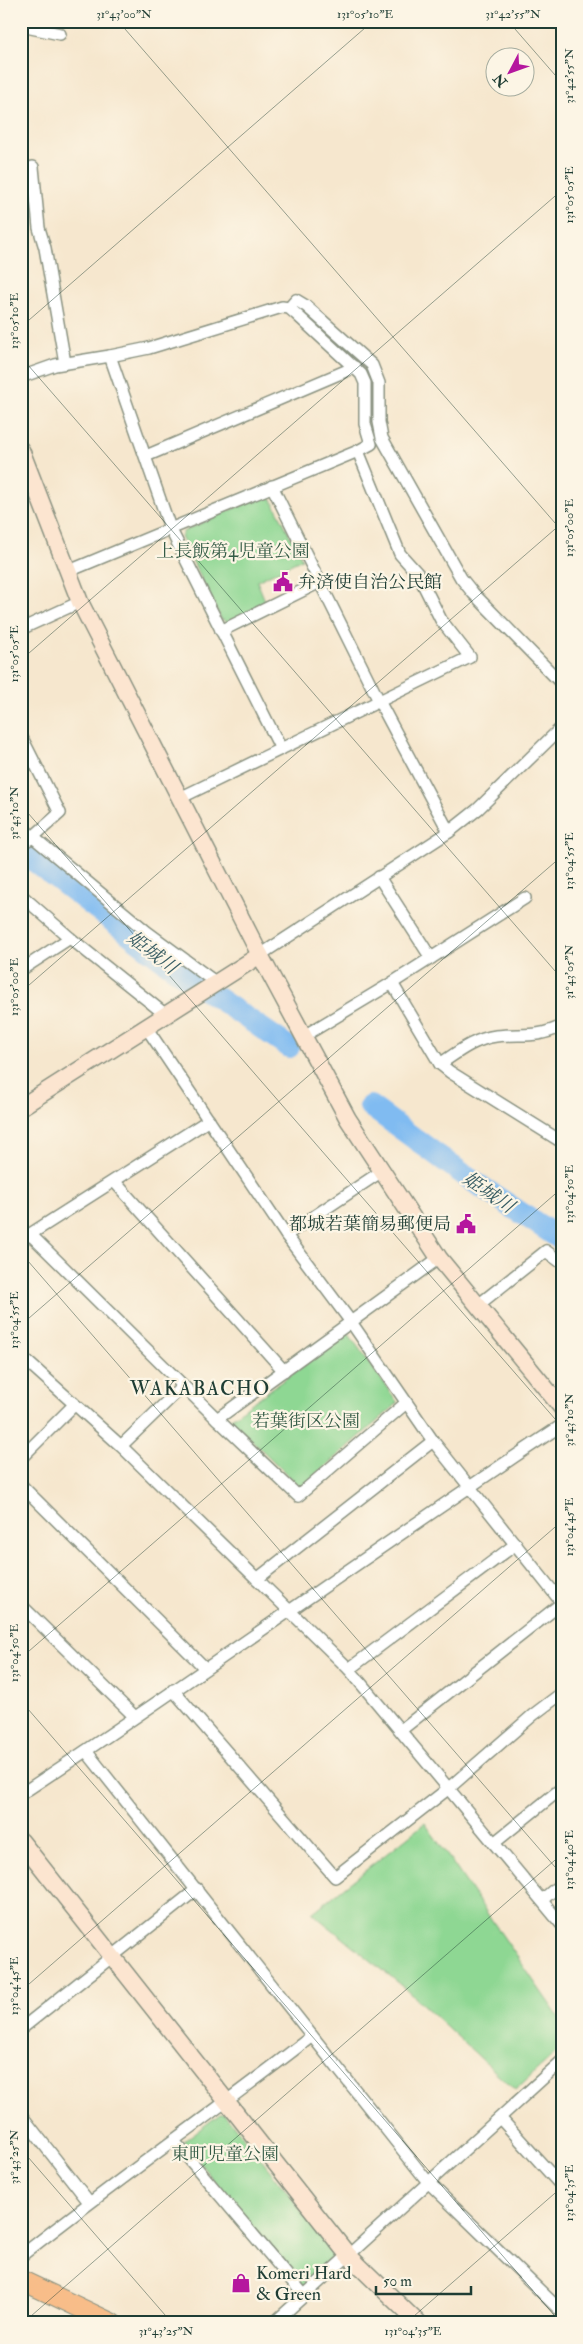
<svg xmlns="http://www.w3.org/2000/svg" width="583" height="2344" font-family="'IM FELL Double Pica','Noto Serif JP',serif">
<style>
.green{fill:#8ed793;stroke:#568a64}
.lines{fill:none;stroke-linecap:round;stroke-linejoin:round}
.river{stroke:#80bbf1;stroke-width:22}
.street-casing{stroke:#8a9281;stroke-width:14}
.secondary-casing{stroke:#8a9281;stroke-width:19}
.primary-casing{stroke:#8a9281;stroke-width:21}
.street{stroke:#fff;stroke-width:11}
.secondary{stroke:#fce5d0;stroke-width:16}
.primary{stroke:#f8bd89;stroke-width:19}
.ticks{fill:none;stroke:#1f3d34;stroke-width:1;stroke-opacity:0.45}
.labels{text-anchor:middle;stroke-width:4.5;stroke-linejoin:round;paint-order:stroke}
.park-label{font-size:18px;fill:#355c47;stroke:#fcf5e5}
.poi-label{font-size:18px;fill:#1f3d34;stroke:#fcf5e5;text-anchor:start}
.water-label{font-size:19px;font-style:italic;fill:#375c63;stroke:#fcf5e5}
.quarter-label{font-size:20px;letter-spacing:1px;fill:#1f3d34;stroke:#fcf5e5}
.neatline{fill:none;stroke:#1f3d34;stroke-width:2}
.ticks-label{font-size:12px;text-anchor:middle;fill:#1f3d34}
</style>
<rect width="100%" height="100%" fill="#fcf5e5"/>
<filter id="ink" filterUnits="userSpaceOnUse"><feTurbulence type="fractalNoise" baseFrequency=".02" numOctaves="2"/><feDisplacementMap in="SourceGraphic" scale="10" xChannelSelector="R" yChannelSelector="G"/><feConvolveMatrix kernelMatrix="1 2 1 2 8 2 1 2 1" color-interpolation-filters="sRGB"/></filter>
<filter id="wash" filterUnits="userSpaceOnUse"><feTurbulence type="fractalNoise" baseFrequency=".0096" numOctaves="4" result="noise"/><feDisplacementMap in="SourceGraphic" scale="20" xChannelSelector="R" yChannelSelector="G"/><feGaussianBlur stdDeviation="1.12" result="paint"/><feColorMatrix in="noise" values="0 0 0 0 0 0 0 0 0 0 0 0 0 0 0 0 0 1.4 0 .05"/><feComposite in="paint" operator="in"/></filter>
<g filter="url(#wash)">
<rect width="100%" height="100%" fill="#f6e7ce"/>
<!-- green -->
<g class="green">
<polygon points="264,495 271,498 302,559 257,581 266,603 228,622 221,619 181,537 184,531"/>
<polygon points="348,1333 398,1403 301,1488 230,1419"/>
<polygon points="425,1823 562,2022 562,2047 515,2090 405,1988 312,1913"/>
<polygon points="220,2114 225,2114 336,2254 335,2259 305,2287 300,2286 184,2144 184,2141"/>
</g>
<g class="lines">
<!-- river -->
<g class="river">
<polyline points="21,851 175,969 289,1047"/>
<polyline points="370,1106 474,1182 562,1240"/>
</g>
</g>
</g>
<g filter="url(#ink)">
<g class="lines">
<defs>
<g id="street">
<polyline points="21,26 60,34"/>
<polyline points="21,171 33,167 39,228 45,248 65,363"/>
<polyline points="289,308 296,300 306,306 372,365 379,383 379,422 382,438 461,578 473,593 562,684"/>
<polyline points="110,356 149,348 282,307 289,308 296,314 361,374 365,383 365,424 371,444 358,451 400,554 418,574 441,620 470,657 180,798"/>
<polyline points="21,377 55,365 110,356 170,528 281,749"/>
<polyline points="146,456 355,367"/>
<polyline points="272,486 379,701 449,832"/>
<polyline points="69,571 358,451"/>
<polyline points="21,629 80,602"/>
<polyline points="221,631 320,582"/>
<polyline points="21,736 60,813 33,837 21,844"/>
<polyline points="21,827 147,932 215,982"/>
<polyline points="379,877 431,958"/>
<polyline points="21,895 70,938 166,1015"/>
<polyline points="260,955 449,832 478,809 562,727"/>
<polyline points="21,970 70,938"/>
<polyline points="392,983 525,898"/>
<polyline points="146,1027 286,1235 351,1322 433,1441 562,1603"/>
<polyline points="304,1036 392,983 440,1064 450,1072 562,1142"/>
<path d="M440,1064C458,1052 474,1039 496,1036C523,1033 535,1039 562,1026"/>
<polyline points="114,1181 284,1371"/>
<polyline points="30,1234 217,1419 439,1258"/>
<polyline points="286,1235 382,1171"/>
<polyline points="21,1240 209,1120"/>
<polyline points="477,1306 546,1251 562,1263"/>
<polyline points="21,1356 121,1446 349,1669 562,1925"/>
<polyline points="217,1419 298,1496 406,1403"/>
<polyline points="121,1446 183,1386"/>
<polyline points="21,1458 74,1405"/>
<polyline points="21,1485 205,1668"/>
<polyline points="257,1579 433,1441"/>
<polyline points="21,1605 134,1716"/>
<polyline points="349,1669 516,1544"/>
<polyline points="173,1690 335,1877 449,1788 533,1715 562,1693"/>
<polyline points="401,1730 562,1603"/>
<polyline points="86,1751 428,2182 562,2312"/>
<path d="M21,1794C203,1674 380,1545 562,1425"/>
<polyline points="494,1843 562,1788"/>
<polyline points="542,1900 562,1883"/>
<polyline points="21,2029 197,1889"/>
<polyline points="21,2115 89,2202"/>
<polyline points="501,2119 558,2182 562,2179"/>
<polyline points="174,2141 304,2295"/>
<path d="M21,2256C117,2180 216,2111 312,2036"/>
<polyline points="274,2323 562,2061"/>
</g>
<g id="secondary">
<polyline points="21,450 80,602 260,955 348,1119 439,1258 562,1408"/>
<polyline points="21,1107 260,955"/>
<polyline points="21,1841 348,2255 418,2323"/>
</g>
<polyline id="primary" points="21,2280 112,2323"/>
</defs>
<!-- street casing -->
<use href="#street" class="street-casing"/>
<!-- secondary casing -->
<use href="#secondary" class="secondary-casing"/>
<!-- primary casing -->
<use href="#primary" class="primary-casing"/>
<!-- street -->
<use href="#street" class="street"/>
<!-- secondary -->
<use href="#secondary" class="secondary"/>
<!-- primary -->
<use href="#primary" class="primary"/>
</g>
</g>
<!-- ticks -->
<path class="ticks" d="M118,21L562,531M508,21L562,83M21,327L373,21M21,357L562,979M21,660L562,190M21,805L562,1427M21,992L562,523M21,1253L562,1875M21,1325L562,856M21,1658L562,1188M21,1701L561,2323M21,1991L562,1521M21,2149L172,2323M23,2323L562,1854M406,2323L562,2187"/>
<!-- icons -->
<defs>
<symbol id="civic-bare" viewBox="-9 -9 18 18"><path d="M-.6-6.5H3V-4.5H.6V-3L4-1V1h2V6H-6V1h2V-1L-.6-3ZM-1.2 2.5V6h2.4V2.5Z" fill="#b5179e" stroke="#fcf5e5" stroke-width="2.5" paint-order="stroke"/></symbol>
<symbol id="shop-bare" viewBox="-9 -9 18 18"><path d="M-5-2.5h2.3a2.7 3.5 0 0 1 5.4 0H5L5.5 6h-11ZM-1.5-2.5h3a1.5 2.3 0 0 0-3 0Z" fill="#b5179e" stroke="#fcf5e5" stroke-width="2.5" paint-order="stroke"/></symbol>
</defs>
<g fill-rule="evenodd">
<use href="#civic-bare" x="269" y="568" width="28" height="28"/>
<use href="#civic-bare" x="452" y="1210" width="28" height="28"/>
<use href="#shop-bare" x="227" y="2269" width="28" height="28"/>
</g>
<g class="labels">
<!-- park labels -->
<g class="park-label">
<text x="233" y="557">上長飯第4児童公園</text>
<text x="306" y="1427">若葉街区公園</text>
<text x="225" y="2160">東町児童公園</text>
</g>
<!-- poi labels -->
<g class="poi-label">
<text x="298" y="588">弁済使自治公民館</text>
<text x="451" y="1230" text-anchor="end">都城若葉簡易郵便局</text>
<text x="256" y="2279">Komeri Hard<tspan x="256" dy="21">&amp; Green</tspan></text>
</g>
<!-- water labels -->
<g class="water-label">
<text transform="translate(153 952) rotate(37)" y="7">姫城川</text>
<text transform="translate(489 1192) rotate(34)" y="7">姫城川</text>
</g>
<!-- quarter labels -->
<g class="quarter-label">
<text x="200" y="1395">WAKABACHO</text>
</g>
</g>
<!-- margin -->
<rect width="583" height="2344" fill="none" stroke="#fcf5e5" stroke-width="55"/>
<!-- north arrow -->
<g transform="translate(510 72) rotate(229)"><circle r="24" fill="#fcf5e5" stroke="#a4ab9e"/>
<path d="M0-4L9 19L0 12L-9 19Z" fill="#b5179e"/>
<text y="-8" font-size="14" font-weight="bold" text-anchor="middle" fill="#1f3d34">N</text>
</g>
<!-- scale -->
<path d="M376 2286v8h95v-8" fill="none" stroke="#1f3d34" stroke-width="2.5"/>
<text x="383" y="2286" font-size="15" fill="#1f3d34" stroke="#fcf5e5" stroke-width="4" paint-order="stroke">50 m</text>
<rect x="28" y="28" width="528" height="2288" class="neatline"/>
<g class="ticks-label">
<text x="124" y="18">31°43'00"N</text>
<text x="365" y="18">131°05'10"E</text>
<text x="513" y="18">31°42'55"N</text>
<text transform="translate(569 76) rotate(-90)" y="4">31°42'55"N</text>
<text transform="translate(569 195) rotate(-90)" y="4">131°05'05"E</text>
<text transform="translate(14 321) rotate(-90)" y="4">131°05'10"E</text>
<text transform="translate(569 528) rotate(-90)" y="4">131°05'00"E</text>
<text transform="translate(14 654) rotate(-90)" y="4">131°05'05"E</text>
<text transform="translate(14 813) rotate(-90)" y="4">31°43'10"N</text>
<text transform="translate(569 861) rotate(-90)" y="4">131°04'55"E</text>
<text transform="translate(569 972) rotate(-90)" y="4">31°43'05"N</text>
<text transform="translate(14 987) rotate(-90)" y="4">131°05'00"E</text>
<text transform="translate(569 1194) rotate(-90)" y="4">131°04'50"E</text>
<text transform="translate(14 1320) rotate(-90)" y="4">131°04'55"E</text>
<text transform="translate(569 1420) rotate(-90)" y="4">31°43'10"N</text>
<text transform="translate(569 1527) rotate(-90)" y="4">131°04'45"E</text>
<text transform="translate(14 1653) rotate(-90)" y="4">131°04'50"E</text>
<text transform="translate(569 1860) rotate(-90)" y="4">131°04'40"E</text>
<text transform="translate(14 1986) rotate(-90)" y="4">131°04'45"E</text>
<text transform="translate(14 2157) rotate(-90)" y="4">31°43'25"N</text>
<text transform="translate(569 2193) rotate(-90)" y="4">131°04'35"E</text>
<text x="166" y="2335">31°43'25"N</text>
<text x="413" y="2335">131°04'35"E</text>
</g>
</svg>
